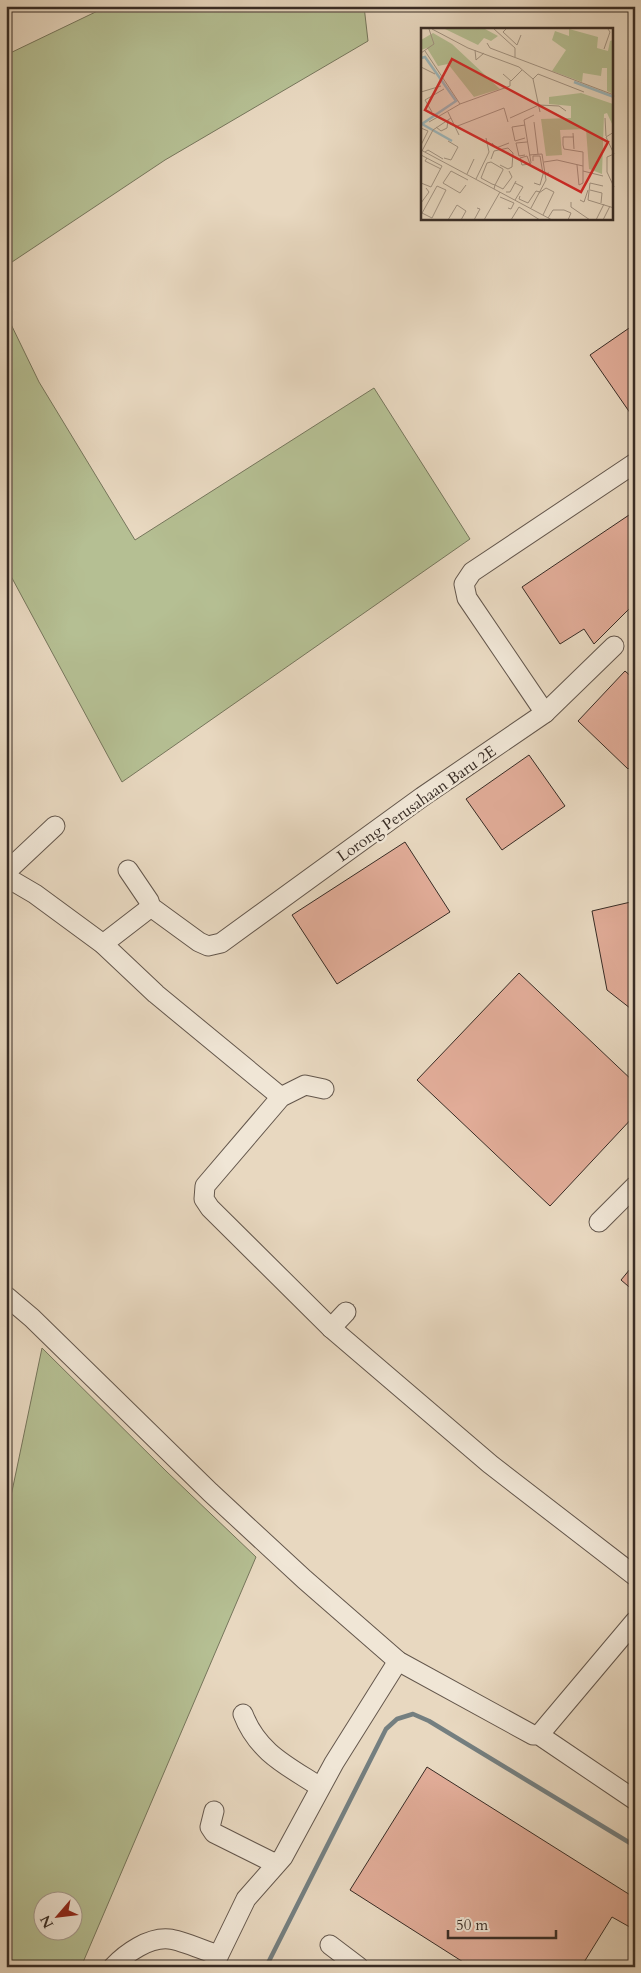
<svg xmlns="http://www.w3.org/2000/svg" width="641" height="1973" font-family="Cardo,serif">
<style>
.green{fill:#b5bf93;stroke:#76765c;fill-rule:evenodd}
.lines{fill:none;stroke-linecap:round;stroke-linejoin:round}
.stream{stroke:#747f80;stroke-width:4.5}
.building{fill:#e1ac98;stroke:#382c25}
.minor-casing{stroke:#64574c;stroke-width:21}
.minor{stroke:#f0e6d6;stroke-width:19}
.labels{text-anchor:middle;stroke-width:5;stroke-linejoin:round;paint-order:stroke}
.street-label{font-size:16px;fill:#382c25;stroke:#f0e6d6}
.inset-river{fill:none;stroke:#9cb7bd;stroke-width:2.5}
.inset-road{fill:none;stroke:#a29382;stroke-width:1}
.view{fill:#d62828;fill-opacity:0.15;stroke:#d62828;stroke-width:2.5}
.inset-edge{fill:none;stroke:#382c25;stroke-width:2.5}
</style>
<rect width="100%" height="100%" fill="#e8d8c0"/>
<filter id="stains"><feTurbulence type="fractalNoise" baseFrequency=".004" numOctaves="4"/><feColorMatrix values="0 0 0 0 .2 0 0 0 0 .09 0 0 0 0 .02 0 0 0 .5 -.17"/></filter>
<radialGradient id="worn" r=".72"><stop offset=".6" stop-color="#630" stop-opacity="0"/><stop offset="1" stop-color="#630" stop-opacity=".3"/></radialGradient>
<!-- green -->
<g class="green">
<polygon points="108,6 364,6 368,41 165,160 6,266 6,55"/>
<polygon points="6,314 39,382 135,540 374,388 470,539 122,782 6,567"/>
<path d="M42,1348L167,1472L256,1557L81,1967H6V1520ZM42,1900H72V1930H42Z"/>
</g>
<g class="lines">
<!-- stream -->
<polyline class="stream" points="266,1967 386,1729 397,1719 413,1714 429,1721 635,1846"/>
</g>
<!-- building -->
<g class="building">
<polygon points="635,324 635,420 590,355"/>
<polygon points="635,511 635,603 594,644 584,629 560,644 522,587"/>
<polygon points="625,671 635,680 635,762 628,769 578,721"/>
<polygon points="529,755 565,806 502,850 466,799"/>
<polygon points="405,842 450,912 337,984 292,915"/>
<polygon points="635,901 635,1012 607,990 592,911"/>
<polygon points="519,973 635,1083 635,1115 550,1206 417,1080"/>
<polygon points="635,1263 635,1292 621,1280"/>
<polygon points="427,1767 635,1898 635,1930 612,1917 581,1967 471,1967 350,1890"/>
</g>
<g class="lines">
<defs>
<g id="minor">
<polyline points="545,713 467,598 464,584 472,572 635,463"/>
<polyline points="128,870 149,901 151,907 199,942 208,946 221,943 422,797 545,713 614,646"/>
<polyline points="6,872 55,826"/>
<polyline points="6,877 35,894 103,944 156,994 281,1097"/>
<polyline points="103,944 151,907"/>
<polyline points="324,1089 305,1085 281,1097 205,1186 204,1199 210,1208 331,1328 490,1464 635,1576"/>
<polyline points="599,1222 635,1186"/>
<polyline points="6,1296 32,1318 210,1492 304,1579 398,1661 533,1735 539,1735 635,1800"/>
<polyline points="331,1328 346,1312"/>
<path d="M243,1714C258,1753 288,1766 320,1787"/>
<polyline points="539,1735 635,1621"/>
<polyline points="214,1811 210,1827 214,1833 276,1864"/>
<polyline points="330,1945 359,1967"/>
<path d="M113,1967C126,1953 149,1937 169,1939C181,1940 205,1951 218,1955"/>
<polyline points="213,1967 246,1899 283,1857 334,1763 398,1661"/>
</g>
</defs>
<!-- minor casing -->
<use href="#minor" class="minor-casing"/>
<!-- minor -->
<use href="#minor" class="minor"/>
</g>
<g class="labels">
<!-- street labels -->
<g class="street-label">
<text transform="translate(416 803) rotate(-35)" y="6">Lorong Perusahaan Baru 2E</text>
</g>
</g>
<!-- overview -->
<g transform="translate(421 28)">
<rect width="192" height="192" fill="#e8d8c0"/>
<path d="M24,1H64L77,8L70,13L63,10L57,17ZM148,1L177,9L176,20L187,23L189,13L192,12V66L186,63V40H181L180,48L162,45L161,54L131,43L145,22L131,12L134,3L148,8ZM12,5L31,16L79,61L53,69L27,36L17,38L6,20L0,22V12ZM160,65L192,76V98L186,85L183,86L181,146L168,141L165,101L139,102L141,127L125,128L120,91L150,90V78L128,76V69Z" fill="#b5bf93"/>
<path class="inset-river" d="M0,30L4,29L35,73L1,96L31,113M153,54L193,69"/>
<path class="inset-road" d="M11,1L47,20L98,39L112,51L117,46L163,64M73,1L94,20V29M85,1L82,4L96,17L100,7M66,15L69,20L193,67M183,21L189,4L187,1M54,22L55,32L63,25M4,23L39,76M0,25L13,16L8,1M0,39L14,46M82,46L90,53L101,42M112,51L119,84M0,64L20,58M11,84L4,72L23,61M27,84L38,107M89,90L118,77L138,78L145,83M184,90L185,108M8,94L39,76L89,58V53M113,94L117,126M104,97L91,99L94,113L104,110M15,99L20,103L26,100L27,92M34,99L83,80L87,94M0,100L7,103L0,117M152,105L153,121M153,109H142V117L143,121L162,124V155L158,157M71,115L75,120L88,115M0,122L131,192M1,123L12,102L30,90M4,124L7,122L22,131M0,127L21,138L10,159L0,155M104,127L98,128L95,115L106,114M108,127L121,126L125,152L110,180M186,129L193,126L185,109L193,104M186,129V144L193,159M6,130L4,133L20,141M23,130L30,132L37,119L27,113M70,131L73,123L87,120L92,125L91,139L87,141L79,137M112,133V128H119L122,146L128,145M123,134L136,132L162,138M109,136L106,128L99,130L101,137L109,136L110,135L103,92L113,87M156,137L158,157M162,143L182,148M46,146L53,131M55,151L68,124L65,110M94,155L102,159L94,172M113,155L119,157L122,146M45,157L39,165L22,155L30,143L47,152M182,158L169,155L167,172L193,180M73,161L74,157L82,142V141L70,134L66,135L60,150L71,156L74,157L82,161L91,149L88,143M169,162L181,165L180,175M85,164H89L95,153M118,165L125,160L133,164L122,187M99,168L98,171L107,175L115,163L119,164M79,169L93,175L90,181L87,180M159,172L163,174L167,162M150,174V179L169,192M0,175L8,164L5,160M0,187L16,158L25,162L11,190L1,185M127,190L132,182H143L150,185L147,192M27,192L36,177L45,183L40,192M53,192L59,181L56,180M63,192L79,164M90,192L98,179L119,192M175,192L183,176M182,192L189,178"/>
<path class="view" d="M31,31L187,114L160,164L4,82Z"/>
<rect width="192" height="192" class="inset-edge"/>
</g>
<!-- margin -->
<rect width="641" height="1973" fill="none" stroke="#e8d8c0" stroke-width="25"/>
<rect x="8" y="8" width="626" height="1958" fill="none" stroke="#382c25" stroke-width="2.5"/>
<rect x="12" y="12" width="616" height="1948" fill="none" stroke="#382c25"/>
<!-- north arrow -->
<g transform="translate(58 1916) rotate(242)"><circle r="24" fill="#f0e6d6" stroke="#a69c8f"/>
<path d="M0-4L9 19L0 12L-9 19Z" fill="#8f2418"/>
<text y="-8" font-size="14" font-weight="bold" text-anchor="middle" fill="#382c25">N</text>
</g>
<!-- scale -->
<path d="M448 1930v8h108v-8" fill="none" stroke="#382c25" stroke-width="2.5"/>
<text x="456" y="1930" font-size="15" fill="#382c25" stroke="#f0e6d6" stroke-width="4" paint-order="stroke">50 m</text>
<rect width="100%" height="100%" filter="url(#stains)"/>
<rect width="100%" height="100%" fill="url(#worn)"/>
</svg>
